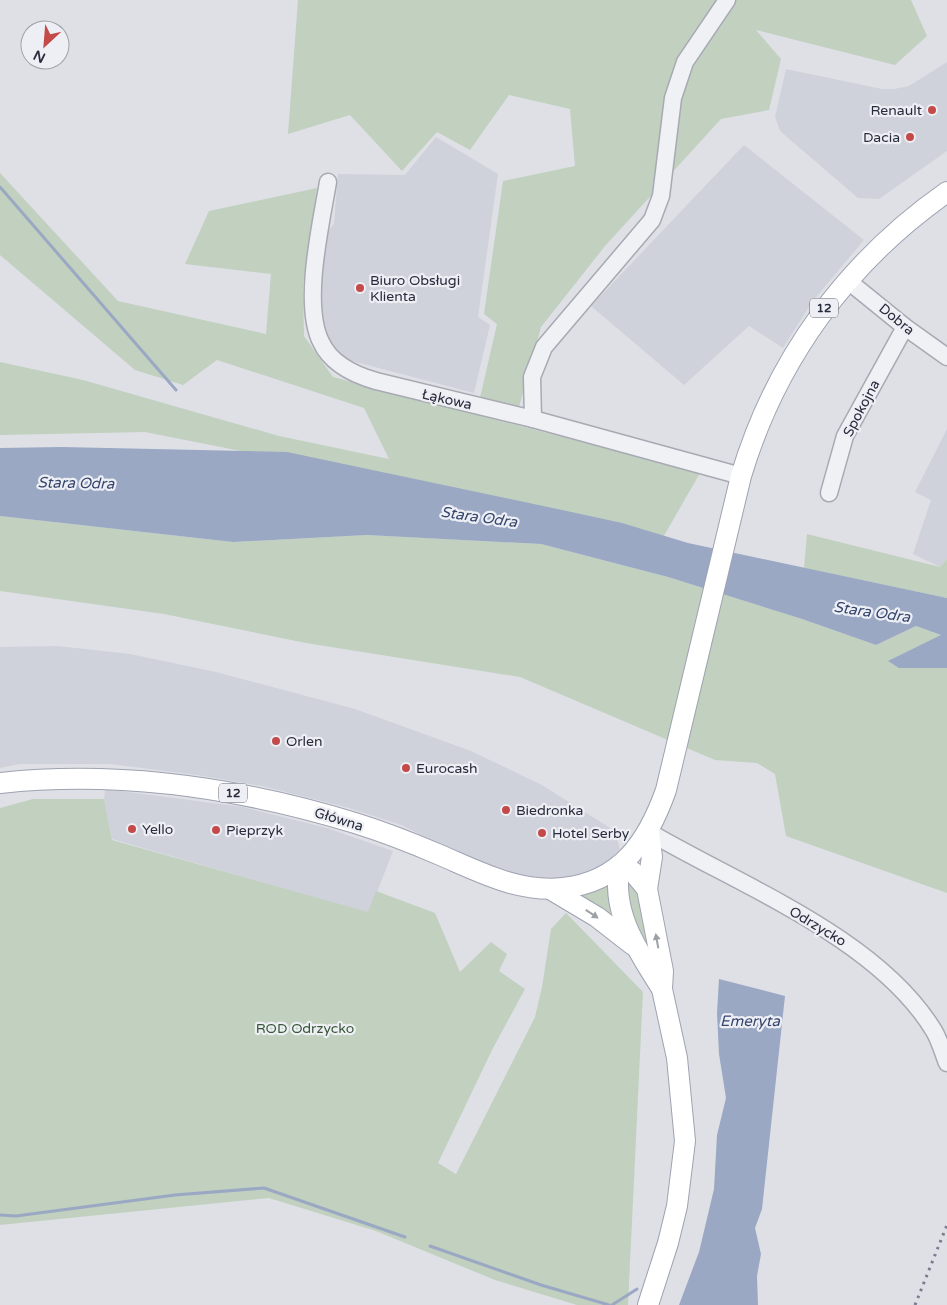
<svg xmlns="http://www.w3.org/2000/svg" width="947" height="1305" font-family="'Varela Round',sans-serif">
<style>
.built{fill:#d0d2db}
.green{fill:#c1d0bf}
.water{fill:#9aa8c4}
.lines{fill:none;stroke-linecap:round;stroke-linejoin:round}
.stream{stroke:#9aa8c4;stroke-width:3}
.minor-casing{stroke:#a7aab3;stroke-width:19}
.major-casing{stroke:#9ea2b1;stroke-width:22}
.minor{stroke:#f0f1f5;stroke-width:16}
.major{stroke:#fff;stroke-width:20}
.rail{stroke:#787d8f;stroke-width:3;stroke-dasharray:2.5 5;stroke-linecap:butt}
.oneway{fill:#9ea0a7}
.poi-dot{fill:#c44a49;stroke:#edeff4;stroke-width:2}
.labels{text-anchor:middle;stroke-width:4.5;stroke-linejoin:round;paint-order:stroke}
.shield{fill:#edeff4;stroke:#636673;stroke-width:1}
.shield-label{font-size:12px;font-weight:bold;fill:#282c3c}
.poi-label{font-size:14px;fill:#282c3c;stroke:#edeff4;text-anchor:start}
.street-label{font-size:14px;fill:#282c3c;stroke:#edeff4}
.park-label{font-size:14px;fill:#375736;stroke:#edeff4}
.water-label{font-size:15px;font-style:italic;fill:#35456d;stroke:#edeff4}
</style>
<rect width="100%" height="100%" fill="#dee0e6"/>
<!-- built -->
<g class="built">
<polygon points="947,62 947,151 879,199 858,198 780,131 775,117 786,69 882,89 894,89 909,86"/>
<polygon points="436,137 498,174 478,317 490,325 474,393 348,360 329,342 322,326 320,280 324,236 334,224 338,174 405,175"/>
<polygon points="744,145 864,240 812,302 783,348 749,326 684,385 591,306"/>
<polygon points="947,429 947,559 940,567 913,554 931,500 915,492"/>
<polygon points="58,646 130,654 216,672 355,709 471,751 542,785 615,831 620,849 603,865 574,876 544,881 509,873 454,851 401,825 349,808 262,786 197,775 110,764 20,764 0,768 0,647"/>
<polygon points="105,789 243,807 327,828 393,851 369,913 112,839 104,799"/>
</g>
<!-- green -->
<g class="green">
<polygon points="298,0 911,0 927,36 895,65 756,30 781,59 769,110 721,119 605,246 541,327 519,407 480,398 497,324 484,314 503,181 575,166 570,109 509,95 470,150 437,132 402,171 350,115 288,134"/>
<polygon points="0,173 118,301 266,334 271,274 185,264 209,211 317,188 303,285 304,336 333,377 700,473 661,541 292,461 145,432 0,435 0,362 83,380 279,436 389,459 364,408 217,360 183,385 135,370 0,255"/>
<polygon points="0,516 233,542 367,535 541,544 668,577 802,619 876,645 916,626 941,635 899,668 947,668 947,893 786,836 775,774 757,763 715,760 520,677 306,643 164,614 0,591"/>
<polygon points="807,534 940,567 947,559 947,598 804,568"/>
<polygon points="33,799 104,799 112,840 368,912 376,891 435,913 460,972 491,942 507,954 499,971 525,989 493,1048 438,1163 456,1174 535,1017 542,987 551,929 566,913 643,992 628,1305 577,1305 495,1280 376,1231 269,1198 0,1225 0,808"/>
<polygon points="623,874 636,882 659,974 632,922"/>
<polygon points="610,884 620,922 572,897"/>
</g>
<!-- water -->
<g class="water">
<polygon points="62,447 287,452 562,510 622,523 688,543 947,598 947,668 899,668 888,661 941,635 916,626 876,645 802,619 668,577 541,544 367,535 233,542 0,516 0,448"/>
<polygon points="719,979 785,996 762,1209 755,1228 761,1254 757,1276 758,1305 679,1305 699,1252 714,1189 717,1135 726,1098 719,1054 717,1013"/>
</g>
<g class="lines">
<!-- stream -->
<g class="stream">
<polyline points="0,187 176,390"/>
<polyline points="0,1215 16,1216 175,1195 264,1188 405,1237"/>
<polyline points="430,1246 541,1285 609,1305"/>
<polyline points="612,1305 637,1289"/>
</g>
<defs>
<g id="minor">
<path d="M328,182C321,224 302,304 321,342C331,364 355,375 376,381L533,419L741,476"/>
<polyline points="847,280 905,327 947,357"/>
<polyline points="533,419 532,377 544,347 652,220 661,196 673,98 685,62 727,0"/>
<polyline points="829,493 845,436 905,327"/>
<path d="M649,832C741,886 878,938 934,1031C940,1041 943,1053 947,1063"/>
</g>
<g id="major">
<path d="M0,783C120,770 240,788 355,823C384,832 412,843 440,855C480,872 519,893 563,888C621,882 648,841 666,790L741,476C776,359 847,262 947,192"/>
<polyline points="620,865 633,872 647,889 663,971 662,989 677,1058 685,1141 677,1206 668,1243 648,1305"/>
<path d="M620,865C610,912 638,951 662,989"/>
<polyline points="550,889 597,917 633,945"/>
<polyline points="647,889 652,857 649,832"/>
</g>
</defs>
<!-- minor casing -->
<use href="#minor" class="minor-casing"/>
<!-- major casing -->
<use href="#major" class="major-casing"/>
<!-- minor -->
<use href="#minor" class="minor"/>
<!-- major -->
<use href="#major" class="major"/>
<!-- rail -->
<polyline class="rail" points="915,1305 947,1225"/>
</g>
<!-- one-way arrows -->
<defs><path id="oneway-solid" d="M-6-.8H1V-3.2L6.5 0L1 3.2V.8H-6Z" transform="scale(1.25)"/></defs>
<g class="oneway">
<use href="#oneway-solid" transform="translate(592 914) rotate(33)"/>
<use href="#oneway-solid" transform="translate(657 941) rotate(-100)"/>
</g>
<!-- markers -->
<g class="poi-dot">
<circle cx="932" cy="110" r="5"/>
<circle cx="910" cy="137" r="5"/>
<circle cx="360" cy="288" r="5"/>
<circle cx="276" cy="741" r="5"/>
<circle cx="406" cy="768" r="5"/>
<circle cx="506" cy="810" r="5"/>
<circle cx="132" cy="829" r="5"/>
<circle cx="216" cy="830" r="5"/>
<circle cx="542" cy="833" r="5"/>
</g>
<g class="labels">
<!-- shield labels -->
<g class="shield">
<rect x="810" y="298.5" width="28" height="19" rx="4"/>
<rect x="219" y="783.5" width="28" height="19" rx="4"/>
</g>
<g class="shield-label">
<text x="824" y="312">12</text>
<text x="233" y="797">12</text>
</g>
<!-- poi labels -->
<g class="poi-label">
<text x="922" y="115" text-anchor="end">Renault</text>
<text x="900" y="142" text-anchor="end">Dacia</text>
<text x="370" y="285">Biuro Obsługi<tspan x="370" dy="16">Klienta</tspan></text>
<text x="286" y="746">Orlen</text>
<text x="416" y="773">Eurocash</text>
<text x="516" y="815">Biedronka</text>
<text x="142" y="834">Yello</text>
<text x="226" y="835">Pieprzyk</text>
<text x="552" y="838">Hotel Serby</text>
</g>
<!-- street labels -->
<g class="street-label">
<text transform="translate(897 319) rotate(39)" y="5">Dobra</text>
<text transform="translate(447 399) rotate(13)" y="5">Łąkowa</text>
<text transform="translate(861 408) rotate(-62)" y="5">Spokojna</text>
<text transform="translate(339 819) rotate(17)" y="5">Główna</text>
<text transform="translate(818 926) rotate(31)" y="5">Odrzycko</text>
</g>
<!-- park labels -->
<g class="park-label">
<text x="305" y="1033">ROD Odrzycko</text>
</g>
<!-- water labels -->
<g class="water-label">
<text transform="translate(76 483) rotate(1)" y="5">Stara Odra</text>
<text transform="translate(479 517) rotate(8)" y="5">Stara Odra</text>
<text transform="translate(872 612) rotate(8)" y="5">Stara Odra</text>
<text x="750" y="1026">Emeryta</text>
</g>
</g>
<!-- north arrow -->
<g transform="translate(45 45) rotate(206)"><circle r="24" fill="#edeff4" stroke="#9ea1aa"/>
<path d="M0-4L9 19L0 12L-9 19Z" fill="#c44a49"/>
<text y="-8" font-size="14" font-weight="bold" text-anchor="middle" fill="#282c3c">N</text>
</g>
</svg>
